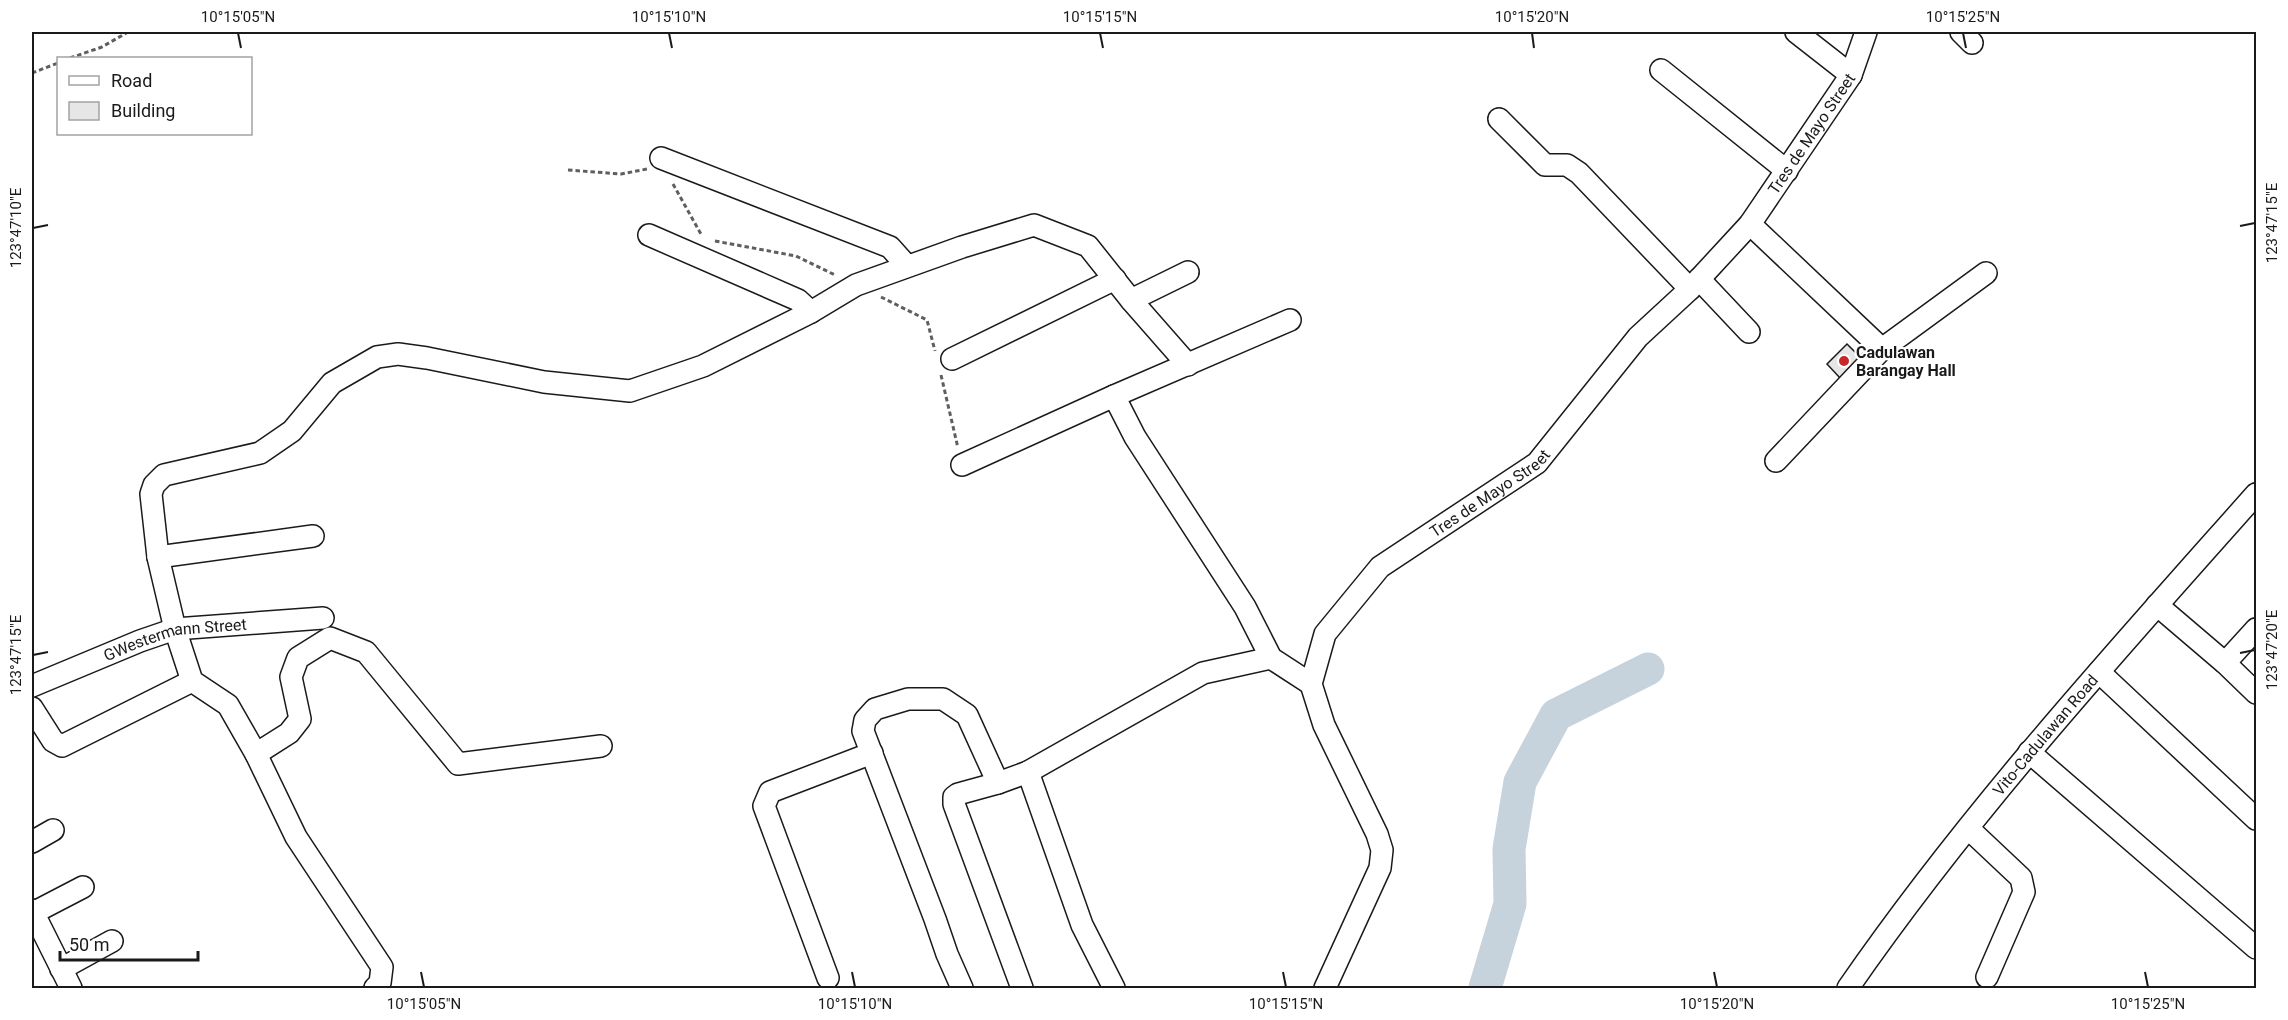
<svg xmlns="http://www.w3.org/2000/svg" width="2288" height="1020" font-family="Roboto,sans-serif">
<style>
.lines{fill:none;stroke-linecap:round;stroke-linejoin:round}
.river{stroke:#c6d2dc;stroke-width:33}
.building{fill:#e6e6e6;stroke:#1a1a1a;stroke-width:1.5}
.minor-casing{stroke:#1a1a1a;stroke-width:24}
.path{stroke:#5f5f5f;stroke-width:3;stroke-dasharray:4.5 3;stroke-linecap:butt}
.minor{stroke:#fff;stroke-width:21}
.ticks{fill:none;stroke:#1a1a1a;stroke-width:2}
.poi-dot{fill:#c62828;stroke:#fff;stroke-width:2}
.labels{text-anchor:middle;stroke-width:4.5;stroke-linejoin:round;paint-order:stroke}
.street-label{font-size:16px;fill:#1a1a1a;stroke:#fff}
.poi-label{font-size:16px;font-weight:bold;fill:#1a1a1a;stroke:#fff;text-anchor:start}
.neatline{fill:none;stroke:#1a1a1a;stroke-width:2}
.ticks-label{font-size:15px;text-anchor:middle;fill:#1a1a1a}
</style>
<rect width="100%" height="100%" fill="#fff"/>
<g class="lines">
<!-- river -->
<polyline class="river" points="1485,988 1510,904 1509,849 1520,782 1556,715 1648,669"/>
</g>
<!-- building -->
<polygon class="building" points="1847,344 1860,357 1840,378 1827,364"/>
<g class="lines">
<defs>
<g id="minor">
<polyline points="1796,32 1851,75"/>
<polyline points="1961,32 1972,43"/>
<polyline points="1661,70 1787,171"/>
<polyline points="1499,119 1545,165 1567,165 1579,173 1690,289"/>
<polyline points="661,158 890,247 907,266"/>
<polyline points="1750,224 1882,349"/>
<polyline points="649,235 798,300 811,312"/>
<polyline points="1699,279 1749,332"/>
<polyline points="1131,300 1188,272"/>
<polyline points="952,359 1115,279"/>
<polyline points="1114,396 1135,437 1245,607 1271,658 1311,684"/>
<polyline points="1776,461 1882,349 1986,273"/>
<polyline points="962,465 1114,396 1290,320"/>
<polyline points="158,557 313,536"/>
<polyline points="2157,605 2225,663 2256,693"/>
<polyline points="2225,663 2256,629"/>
<polyline points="2099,672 2256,819"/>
<path id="s1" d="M32,686L140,641L175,629L323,618"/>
<polyline points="32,708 53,741 62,746 192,681"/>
<polyline points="2029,752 2256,948"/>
<polyline points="256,754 289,733 300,719 291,677 298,658 330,638 366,652 458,764 601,746"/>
<polyline points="1028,772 1082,925 1114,988"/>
<polyline points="998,783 958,794 954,797 954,804 1022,988"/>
<polyline points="1969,829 2021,878 2024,892 1987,977"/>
<polyline points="32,842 53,830"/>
<polyline points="32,910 71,988"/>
<polyline points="33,913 83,887"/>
<polyline points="61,969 112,941"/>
<polyline points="828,978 764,806 770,792 872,753"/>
<polyline points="375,988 380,983 382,967 296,837 256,754 228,705 192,681 175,629 158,557 151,494 154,485 164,475 260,453 292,431 332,383 377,357 398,354 427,358 544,382 630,391 703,366 811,312 856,285 962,247 1034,225 1088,246 1131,300 1188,365"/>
<polyline points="962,988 947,954 935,919 863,731 865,720 875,709 908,699 943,699 967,715 998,783 1028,772 1203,673 1271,658"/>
<path id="s2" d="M1325,988L1380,868L1382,850L1377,834L1324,725L1311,684L1325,634L1380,567L1537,463L1638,337L1690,289L1750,224L1851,75L1866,32"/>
<path id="s3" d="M1848,988C1969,813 2114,654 2256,494"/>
</g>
</defs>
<!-- minor casing -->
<use href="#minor" class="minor-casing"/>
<!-- path -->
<g class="path">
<polyline points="70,58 102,47 128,32"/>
<polyline points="32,73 58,63"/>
<polyline points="568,170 621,174 647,169"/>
<polyline points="673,184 702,236"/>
<polyline points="715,241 796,256 835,275"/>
<polyline points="881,297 927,320 935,351"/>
<polyline points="941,375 958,448"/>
</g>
<!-- minor -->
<use href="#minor" class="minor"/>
</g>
<!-- ticks -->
<path class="ticks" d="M238,33L241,48M669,33L672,48M1100,33L1103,48M1532,33L1534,48M1963,33L1966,48M2240,226L2255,223M33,228L48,225M2240,653L2255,650M33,655L48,652M421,972L424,987M852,972L855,987M1283,972L1286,987M1714,972L1717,987M2145,972L2148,987"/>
<!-- markers -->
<circle class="poi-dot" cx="1844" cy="361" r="6"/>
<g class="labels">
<!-- street labels -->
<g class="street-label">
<text dy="6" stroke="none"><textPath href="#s2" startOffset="1088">Tres de Mayo Street</textPath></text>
<text dy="6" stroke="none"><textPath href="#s2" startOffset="602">Tres de Mayo Street</textPath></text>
<text dy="6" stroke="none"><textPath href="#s1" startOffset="152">GWestermann Street</textPath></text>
<text dy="6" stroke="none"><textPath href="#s3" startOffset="321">Vito-Cadulawan Road</textPath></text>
</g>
<!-- poi labels -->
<g class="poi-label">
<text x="1856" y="358">Cadulawan<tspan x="1856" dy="18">Barangay Hall</tspan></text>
</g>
</g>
<!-- border -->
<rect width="2288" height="1020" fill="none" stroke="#ffffff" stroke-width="66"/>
<!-- legend -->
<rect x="57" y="57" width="195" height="78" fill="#ffffff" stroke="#a3a3a3" stroke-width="1.5"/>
<rect x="69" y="76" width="30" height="9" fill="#ffffff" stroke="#a3a3a3" stroke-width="1.5"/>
<text x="111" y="87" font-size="18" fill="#1a1a1a">Road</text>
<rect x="69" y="102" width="30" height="18" fill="#e6e6e6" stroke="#a3a3a3" stroke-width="1.5"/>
<text x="111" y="117" font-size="18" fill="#1a1a1a">Building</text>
<!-- scale -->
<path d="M60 951v9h138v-9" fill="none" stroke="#1a1a1a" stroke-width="3"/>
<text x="69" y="951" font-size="18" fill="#1a1a1a" stroke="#ffffff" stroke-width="4.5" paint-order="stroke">50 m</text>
<rect x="33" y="33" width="2222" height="954" class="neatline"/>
<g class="ticks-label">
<text x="238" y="22">10°15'05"N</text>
<text x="669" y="22">10°15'10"N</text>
<text x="1100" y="22">10°15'15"N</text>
<text x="1532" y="22">10°15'20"N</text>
<text x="1963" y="22">10°15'25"N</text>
<text transform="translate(2272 223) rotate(-90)" y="5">123°47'15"E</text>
<text transform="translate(16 228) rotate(-90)" y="5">123°47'10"E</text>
<text transform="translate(2272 650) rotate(-90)" y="5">123°47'20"E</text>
<text transform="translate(16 655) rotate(-90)" y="5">123°47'15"E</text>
<text x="424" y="1009">10°15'05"N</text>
<text x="855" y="1009">10°15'10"N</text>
<text x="1286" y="1009">10°15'15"N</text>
<text x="1717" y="1009">10°15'20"N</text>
<text x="2148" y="1009">10°15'25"N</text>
</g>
</svg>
